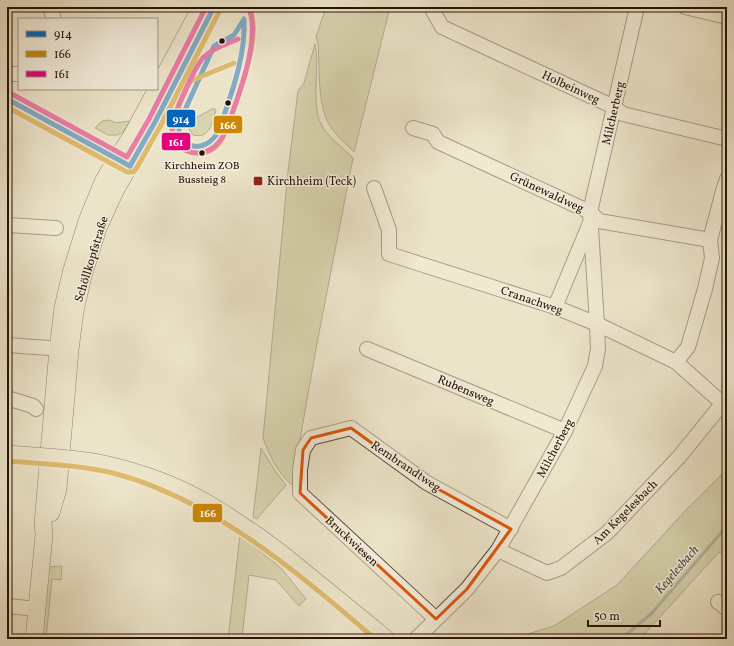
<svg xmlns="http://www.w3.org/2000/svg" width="734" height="646" font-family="Vollkorn,serif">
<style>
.green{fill:#bfc291;stroke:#736a4b}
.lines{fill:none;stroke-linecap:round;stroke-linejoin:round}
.stream{stroke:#6c796b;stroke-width:3}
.minor-casing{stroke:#584636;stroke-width:16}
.major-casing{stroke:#271105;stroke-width:18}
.minor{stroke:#f3eddc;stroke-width:14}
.major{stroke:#ece4c9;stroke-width:17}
.major-bridge-casing{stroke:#271105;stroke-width:18;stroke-linecap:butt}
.major-bridge{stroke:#ece4c9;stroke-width:17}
.bus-1-casing{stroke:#f3eddc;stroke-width:8}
.bus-2-casing{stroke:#f3eddc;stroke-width:8}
.bus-3-casing{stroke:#f3eddc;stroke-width:8}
.bus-1{stroke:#0065bd;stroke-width:5}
.bus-2{stroke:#cd8801;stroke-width:5}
.bus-3{stroke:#e5007d;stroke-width:5}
.marked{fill:none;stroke:#de550c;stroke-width:3;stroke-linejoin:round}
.bus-dot{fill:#271105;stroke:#f3eddc;stroke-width:1.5}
.poi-dot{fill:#8f2418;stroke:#f3eddc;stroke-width:1.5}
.labels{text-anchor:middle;stroke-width:3;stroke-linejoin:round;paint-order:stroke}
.bus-label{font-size:11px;fill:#271105;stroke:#f3eddc}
.street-label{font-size:12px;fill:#271105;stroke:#f3eddc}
.poi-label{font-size:12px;fill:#271105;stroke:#f3eddc;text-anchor:start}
.water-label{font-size:13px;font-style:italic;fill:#4f4e40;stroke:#f3eddc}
.line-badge{stroke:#f3eddc;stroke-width:1.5}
.badge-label{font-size:11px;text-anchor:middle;font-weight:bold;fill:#fff}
</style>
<rect width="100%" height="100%" fill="#ece4c9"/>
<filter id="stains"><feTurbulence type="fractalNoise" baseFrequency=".005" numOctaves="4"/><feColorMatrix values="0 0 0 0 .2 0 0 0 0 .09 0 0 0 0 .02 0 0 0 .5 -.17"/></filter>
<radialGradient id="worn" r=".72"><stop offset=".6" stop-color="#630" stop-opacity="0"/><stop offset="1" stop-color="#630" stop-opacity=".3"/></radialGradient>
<!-- green -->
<g class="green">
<path d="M326,7H390L354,152C346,144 335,135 329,124C317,102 320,69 318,44L316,37Z"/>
<path d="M315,44C320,67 311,103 321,124C327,136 344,149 353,158L317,343L292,485C278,473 269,455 263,438L288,172L298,91L304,83Z"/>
<path d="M212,109H215L216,111C211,124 210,139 193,135L187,126L192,120Z"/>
<polygon points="110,120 115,123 130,121 123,132 118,135 108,135 95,128 102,121"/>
<polygon points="261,448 276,472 286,485 257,519 253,517"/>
<polygon points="727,469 727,558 719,552 640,639 511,639 554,626 617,585 686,510"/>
<polygon points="240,535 281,568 306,599 299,606 276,580 249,575 242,638 241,639 228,639"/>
<polygon points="62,566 61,580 52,579 46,639 41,639 48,567"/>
</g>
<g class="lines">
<!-- stream -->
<polyline class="stream" points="621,639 651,614 727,526"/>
<defs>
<g id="minor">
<polyline points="50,7 54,19"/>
<polyline points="431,7 442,27 614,107 623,114 727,139"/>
<polyline points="685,7 727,17"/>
<polyline points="8,74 19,74"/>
<polyline points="7,99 126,164"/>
<polyline points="413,128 433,134 438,142 590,212 599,221 710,240"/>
<polyline points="374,188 389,230 389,254 555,307 597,324 676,362 722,403"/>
<polyline points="7,225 56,228"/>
<polyline points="555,307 590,223"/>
<polyline points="7,345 49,348"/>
<polyline points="367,349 565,431"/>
<polyline points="676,362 688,347 705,289 712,258 710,240 723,191 727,179"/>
<polyline points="7,398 33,406 36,409"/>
<polyline points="498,550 547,573 561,568 607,533 679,457 727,398"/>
<polyline points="718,602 727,609"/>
<polyline points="7,606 37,609"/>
<polyline points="436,619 300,493 300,470 303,450 311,438 351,428 427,483 511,529"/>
<polyline points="416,639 467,589 498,550 565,431 595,366 598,349 597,324 590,212 637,7"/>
</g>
<g id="major">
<polyline points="157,89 201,7"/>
<polyline points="51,513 58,489 70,350 75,311 83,276 98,228 116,189 155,122 214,7"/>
<polyline points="258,536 281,553 378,632 386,639"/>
<polyline points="34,639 44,535 43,523 58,349 63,308 71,273 87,221 103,182 116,159 131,137 157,89"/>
</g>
</defs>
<!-- minor casing -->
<use href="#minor" class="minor-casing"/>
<!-- major casing -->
<use href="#major" class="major-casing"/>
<!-- minor -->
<use href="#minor" class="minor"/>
<!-- major -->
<use href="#major" class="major"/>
<defs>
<path id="major-bridge" d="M7,454C42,457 82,458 116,467C152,476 189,491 220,511C233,519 245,528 258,536"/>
</defs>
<!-- major-bridge casing -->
<use href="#major-bridge" class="major-bridge-casing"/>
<!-- major-bridge -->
<use href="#major-bridge" class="major-bridge"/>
<defs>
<g id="bus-1">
<path d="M244,19C246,57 231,94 219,130C216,136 212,141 206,144C195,150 180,144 179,131C179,128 180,124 180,121L214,46L234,35Z"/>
<polyline points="7,99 130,166"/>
<polyline points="130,166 155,122 214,7"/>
</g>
<g id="bus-2">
<path d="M234,63L193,80L190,82C183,96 173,112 173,128C172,150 200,162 217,146C225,138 229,122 233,111C242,85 262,32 249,7"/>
<polyline points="7,107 127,172 133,172 136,169 161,125 220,10"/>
<path d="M7,461C42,464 78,465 113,473C210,498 301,574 375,639"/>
</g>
<g id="bus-3">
<path d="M238,39C227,44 214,48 205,56C196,63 171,119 172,131C175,152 198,159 214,147C219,143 222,138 225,133C236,103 263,36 248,7"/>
<polyline points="10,93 127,157 149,119 206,7"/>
</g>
</defs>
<!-- bus-1 casing -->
<use href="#bus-1" class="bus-1-casing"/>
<!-- bus-2 casing -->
<use href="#bus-2" class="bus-2-casing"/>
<!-- bus-3 casing -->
<use href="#bus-3" class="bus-3-casing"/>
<!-- bus-1 -->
<use href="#bus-1" class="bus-1"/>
<!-- bus-2 -->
<use href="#bus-2" class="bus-2"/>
<!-- bus-3 -->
<use href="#bus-3" class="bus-3"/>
</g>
<!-- marked area -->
<path d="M0 0H734V646H0ZM351,428L427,483L511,529L467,589L436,619L300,493L303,450L311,438Z" fill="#ece4c9" fill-opacity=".55" fill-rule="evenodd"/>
<path class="marked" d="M351,428L427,483L511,529L467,589L436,619L300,493L303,450L311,438Z"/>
<!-- markers -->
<g class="bus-dot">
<circle cx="222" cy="41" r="3.5"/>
<circle cx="228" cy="103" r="3.5"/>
<circle cx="202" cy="153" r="3.5"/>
</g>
<rect class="poi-dot" x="253" y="176" width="10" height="10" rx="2"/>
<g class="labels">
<!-- bus labels -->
<g class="bus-label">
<text x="202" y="169">Kirchheim ZOB<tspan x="202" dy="14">Bussteig 8</tspan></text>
</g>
<!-- street labels -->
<g class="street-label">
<text transform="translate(571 87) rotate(25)" y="4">Holbeinweg</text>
<text transform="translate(613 113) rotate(-77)" y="4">Milcherberg</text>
<text transform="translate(547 192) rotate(25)" y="4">Grünewaldweg</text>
<text transform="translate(91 259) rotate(-73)" y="4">Schöllkopfstraße</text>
<text transform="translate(532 300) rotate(19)" y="4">Cranachweg</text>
<text transform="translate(466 390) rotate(23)" y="4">Rubensweg</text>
<text transform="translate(555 448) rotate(-62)" y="4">Milcherberg</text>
<text transform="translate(406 466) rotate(34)" y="4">Rembrandtweg</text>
<text transform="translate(625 512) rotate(-45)" y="4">Am Kegelesbach</text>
<text transform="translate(352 541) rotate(43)" y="4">Bruckwiesen</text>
</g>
<!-- poi labels -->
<g class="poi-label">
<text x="267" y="185">Kirchheim (Teck)</text>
</g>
<!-- water labels -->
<g class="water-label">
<text transform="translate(676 569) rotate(-49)" y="5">Kegelesbach</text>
</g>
</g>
<g class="line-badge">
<rect x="166" y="109" width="30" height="19" rx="4" fill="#0065bd"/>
<rect x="213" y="115" width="30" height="19" rx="4" fill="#cd8801"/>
<rect x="161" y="132" width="30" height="19" rx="4" fill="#e5007d"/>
<rect x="192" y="503" width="31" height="20" rx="4" fill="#cd8801"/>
</g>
<g class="badge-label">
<text x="181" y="123">914</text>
<text x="228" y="129">166</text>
<text x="176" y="146">161</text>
<text x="208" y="517">166</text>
</g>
<!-- margin -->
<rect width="734" height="646" fill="none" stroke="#ece4c9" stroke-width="24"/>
<rect x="8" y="8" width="718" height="630" fill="none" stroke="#271105" stroke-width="2"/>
<rect x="12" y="12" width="710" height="622" fill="none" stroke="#271105"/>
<!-- legend -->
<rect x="18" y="18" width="140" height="72" fill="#f3eddc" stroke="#a19586"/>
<rect x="26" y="31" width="20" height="6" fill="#0065bd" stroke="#a19586"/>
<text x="54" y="38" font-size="12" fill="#271105">914</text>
<rect x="26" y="51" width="20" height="6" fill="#cd8801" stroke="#a19586"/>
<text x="54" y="58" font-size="12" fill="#271105">166</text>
<rect x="26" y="71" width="20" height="6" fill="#e5007d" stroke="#a19586"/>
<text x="54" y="78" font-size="12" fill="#271105">161</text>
<!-- scale -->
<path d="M588 620v6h72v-6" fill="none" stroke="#271105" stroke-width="2"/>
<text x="594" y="620" font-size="12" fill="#271105" stroke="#f3eddc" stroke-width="3" paint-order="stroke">50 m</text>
<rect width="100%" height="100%" filter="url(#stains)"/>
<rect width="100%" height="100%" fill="url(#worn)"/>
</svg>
